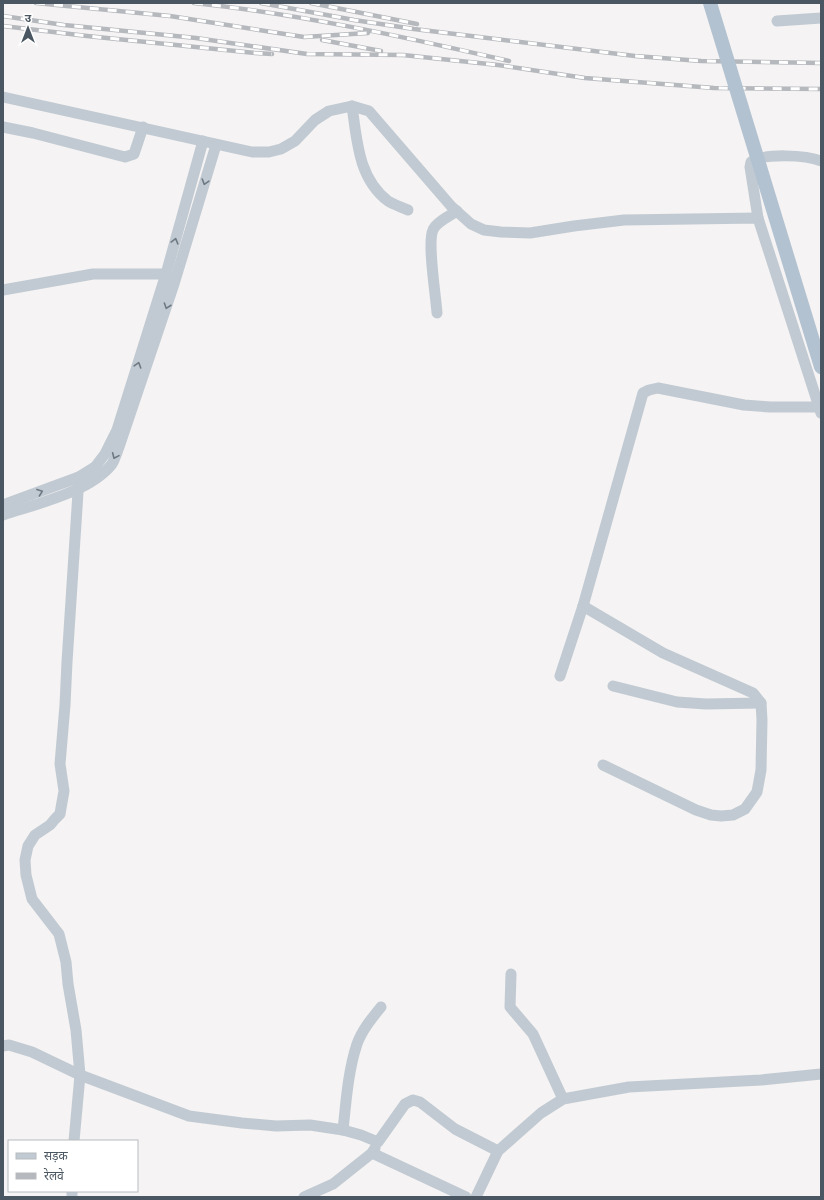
<svg xmlns="http://www.w3.org/2000/svg" width="824" height="1200" font-family="Inter,'Noto Sans Devanagari',sans-serif">
<style>
.lines{fill:none;stroke-linecap:round;stroke-linejoin:round}
.minor{stroke:#c1cad2;stroke-width:11}
.rail-casing{stroke:#b5b8bd;stroke-width:4.5}
.rail{stroke:#fff;stroke-width:3;stroke-dasharray:9;stroke-linecap:butt}
.major-bridge{stroke:#b3c2d1;stroke-width:14}
.oneway{stroke:#6e7983}
</style>
<rect width="100%" height="100%" fill="#f5f3f3"/>
<g class="lines">
<!-- minor -->
<g class="minor">
<polyline points="777,21 821,18"/>
<polyline points="3,97 252,152 269,152 281,149 295,141 315,120 329,111 352,106 369,111 451,206 471,224 484,230 501,232 530,233 574,226 624,220 758,218 821,413"/>
<path d="M352,106C357,140 358,178 388,201C394,205 402,207 408,210"/>
<polyline points="3,127 33,133 125,157 134,154 143,127"/>
<path d="M758,218L750,167L751,162C764,153 806,155 821,161"/>
<polyline points="3,290 93,274 166,274"/>
<path d="M437,313C436,297 427,242 433,230C436,222 450,216 457,211"/>
<polyline points="3,505 79,477 95,467 105,454 117,430 166,274 203,141"/>
<path d="M3,515C36,504 90,492 112,464C115,459 117,452 119,447L174,284L216,145"/>
<polyline points="583,606 663,653 753,693 761,703 762,720 761,770 757,792 745,809 733,815 721,816 711,815 696,810 603,765"/>
<polyline points="560,676 583,606 643,393 649,390 658,388 744,405 770,407 819,407"/>
<polyline points="613,686 677,702 706,704 761,703"/>
<polyline points="511,974 510,1007 533,1034 563,1099"/>
<polyline points="3,1046 9,1045 32,1052 80,1075 189,1116 242,1123 276,1126 310,1125 343,1130 361,1135 378,1142 405,1104 413,1100 420,1102 455,1129 498,1151"/>
<path d="M343,1130C346,1102 348,1071 357,1044C362,1030 372,1018 381,1007"/>
<polyline points="74,1141 80,1075 76,1030 68,984 66,962 59,934 32,899 26,875 25,860 28,846 35,835 50,825 55,819 60,814 61,808 64,791 60,764 65,705 67,662 79,477"/>
<polyline points="372,1153 466,1197"/>
<polyline points="72,1197 72,1191"/>
<polyline points="304,1197 333,1184 372,1153 375,1148"/>
<polyline points="476,1197 498,1151 541,1113 563,1099 629,1087 761,1080 821,1074"/>
</g>
<defs>
<g id="rail">
<polyline points="36,3 170,16 304,37 368,33"/>
<path d="M194,3C300,14 405,37 509,61"/>
<polyline points="261,3 354,20 414,29 635,56 701,61 821,63"/>
<polyline points="311,3 417,24"/>
<polyline points="3,16 64,25 196,38 307,54 403,55 498,65 585,78 714,88 821,89"/>
<polyline points="3,26 87,36 255,53 272,54"/>
<polyline points="322,40 381,51"/>
</g>
</defs>
<!-- rail casing -->
<use href="#rail" class="rail-casing"/>
<!-- rail -->
<use href="#rail" class="rail"/>
<!-- major-bridge -->
<polyline class="major-bridge" points="710,3 821,367"/>
</g>
<!-- one-way arrows -->
<defs><path id="oneway-chevron" d="M-2-3.5L2.5 0L-2 3.5" fill="none" stroke-width="1.6" stroke-linecap="round" stroke-linejoin="round"/></defs>
<g class="oneway">
<use href="#oneway-chevron" transform="translate(205 182) rotate(107)"/>
<use href="#oneway-chevron" transform="translate(175 241) rotate(-75)"/>
<use href="#oneway-chevron" transform="translate(167 306) rotate(109)"/>
<use href="#oneway-chevron" transform="translate(138 365) rotate(-73)"/>
<use href="#oneway-chevron" transform="translate(115 456) rotate(114)"/>
<use href="#oneway-chevron" transform="translate(40 492) rotate(-20)"/>
</g>
<!-- border -->
<rect width="824" height="1200" fill="none" stroke="#4a5661" stroke-width="8"/>
<!-- legend -->
<rect x="8" y="1140" width="130" height="52" fill="#ffffff" stroke="#b7bbc0"/>
<rect x="16" y="1153" width="20" height="6" fill="#c1cad2" stroke="#b7bbc0"/>
<text x="44" y="1160" font-size="12" fill="#4a5661">सड़क</text>
<rect x="16" y="1173" width="20" height="6" fill="#b5b8bd" stroke="#b7bbc0"/>
<text x="44" y="1180" font-size="12" fill="#4a5661">रेलवे</text>
<!-- north arrow -->
<g transform="translate(28 28)" stroke="#ffffff" stroke-width="3" paint-order="stroke">
<path d="M0-3L7 15L0 10L-7 15Z" fill="#4a5661"/>
<text y="-6" font-size="11" font-weight="bold" text-anchor="middle" fill="#4a5661">उ</text>
</g>
</svg>
